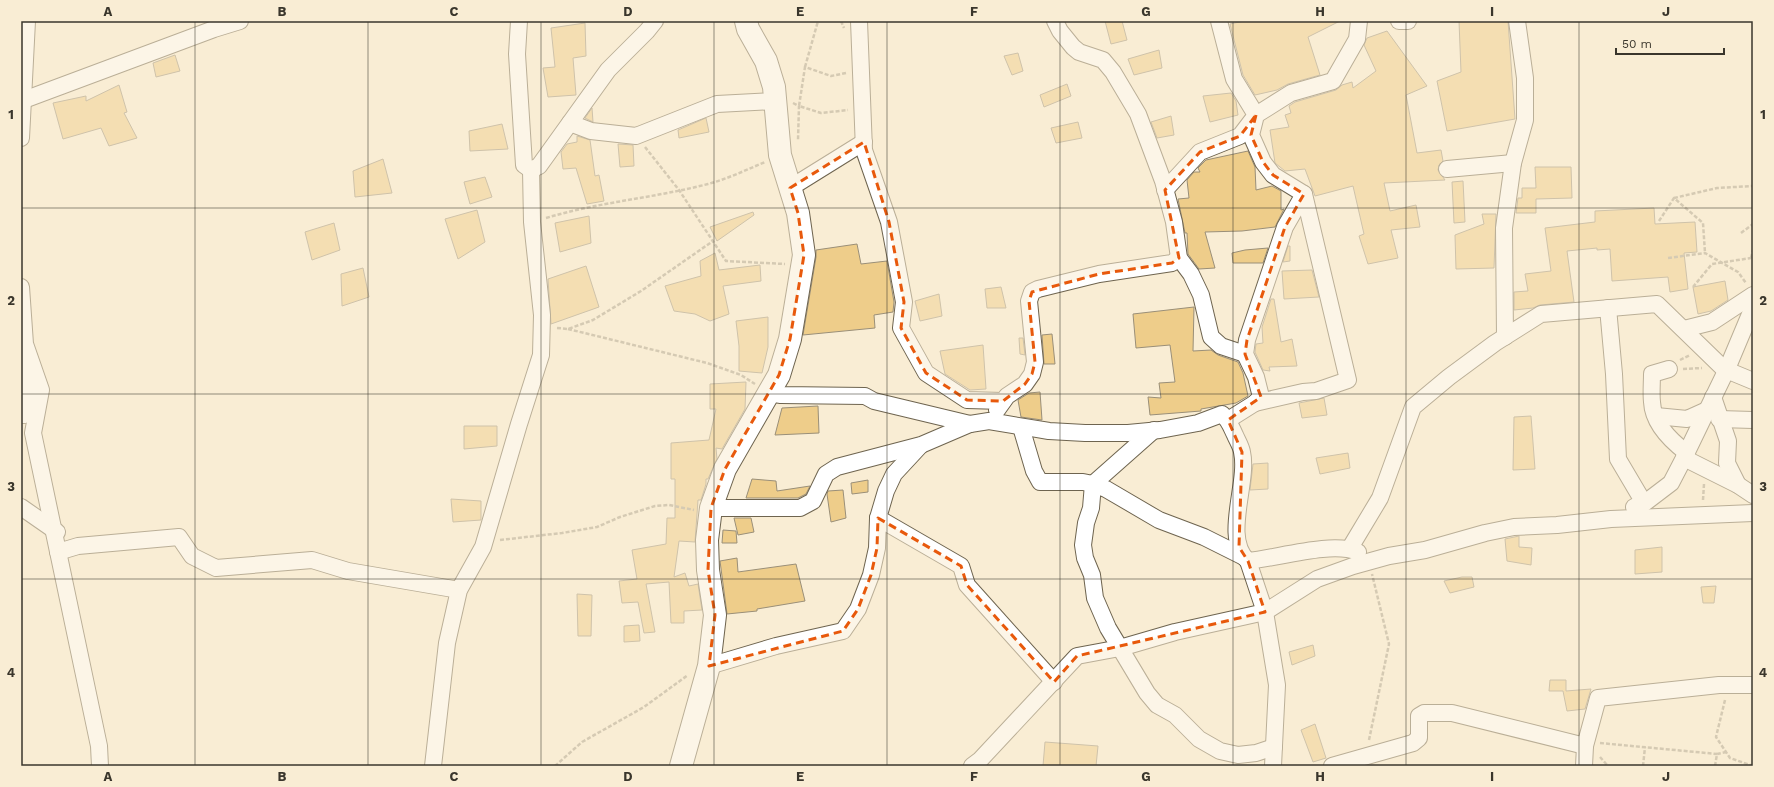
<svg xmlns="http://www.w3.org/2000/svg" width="1774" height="787" font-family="'Work Sans',sans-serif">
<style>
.building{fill:#eecd8a;stroke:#9a8f78}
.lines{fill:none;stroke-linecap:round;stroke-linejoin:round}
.street-casing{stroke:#6e644f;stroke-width:18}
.secondary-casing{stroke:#6e644f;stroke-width:24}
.path{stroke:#a9a08d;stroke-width:2.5;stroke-dasharray:4 2;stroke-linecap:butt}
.street{stroke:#fff;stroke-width:16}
.secondary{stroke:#fff;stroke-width:22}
.marked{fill:none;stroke:#e8590c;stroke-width:3;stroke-dasharray:8 5;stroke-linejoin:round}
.grid{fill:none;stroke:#3a362c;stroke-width:1;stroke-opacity:0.55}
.neatline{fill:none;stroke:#3a362c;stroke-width:1.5}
.grid-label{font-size:13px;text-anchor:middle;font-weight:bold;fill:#3a362c}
</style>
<rect width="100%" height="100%" fill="#f9edd4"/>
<!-- building -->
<g class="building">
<polygon points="1105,21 1122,21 1127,40 1111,44"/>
<polygon points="1244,21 1340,21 1308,37 1320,75 1288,84 1277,90 1255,95 1243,75 1230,24"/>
<polygon points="1459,21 1508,21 1515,119 1447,131 1437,81 1461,72"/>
<polygon points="585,23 586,56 573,58 576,95 548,97 543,68 555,67 551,28"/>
<polygon points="1387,31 1427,86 1406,95 1417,153 1441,150 1443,161 1439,165 1438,170 1445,180 1384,183 1390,211 1416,205 1420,227 1391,230 1398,258 1368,264 1359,236 1364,234 1353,186 1315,196 1305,169 1285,171 1275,163 1270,130 1289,127 1285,115 1291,113 1289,106 1295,102 1336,90 1342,85 1352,82 1353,88 1376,71 1364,45 1367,38"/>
<polygon points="1159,50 1162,68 1134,75 1128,59"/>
<polygon points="1018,53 1023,71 1012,75 1004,56"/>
<polygon points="175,55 180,71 156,77 153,63"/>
<polygon points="1067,84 1071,96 1044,107 1040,95"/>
<polygon points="119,85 127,112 124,113 137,138 109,146 101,128 63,139 53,103 86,96 86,101"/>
<polygon points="1231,93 1236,101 1238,115 1210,122 1203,96"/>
<polygon points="592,108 593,122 585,118"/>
<polygon points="1171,116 1174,135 1157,138 1151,122"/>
<polygon points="706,118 709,132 679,138 678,130"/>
<polygon points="1078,122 1082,138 1056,143 1051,128"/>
<polygon points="502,124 508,149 470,151 469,131"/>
<polygon points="577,136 590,140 595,176 599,175 604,201 587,204 576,168 563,169 561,152 567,144 577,142"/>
<polygon points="618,144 633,145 634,166 620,167"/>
<polygon points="1248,151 1255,167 1256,190 1272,186 1281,191 1281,210 1284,209 1275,227 1242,231 1205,232 1215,268 1199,269 1188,254 1187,233 1185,233 1178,199 1189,198 1187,180 1194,172 1200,172 1198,168 1206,160"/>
<polygon points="383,159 392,193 355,197 353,171"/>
<polygon points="1535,167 1571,167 1572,198 1536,199 1536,213 1516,213 1518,198 1522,198 1522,188 1536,188"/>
<polygon points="485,177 492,197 470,204 464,182"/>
<polygon points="1463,181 1465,222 1454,223 1452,182"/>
<polygon points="1654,208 1655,224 1695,222 1697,252 1684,253 1688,289 1670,292 1668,277 1612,281 1610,249 1597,250 1597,248 1567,251 1574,302 1540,305 1533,308 1514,310 1514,292 1528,291 1525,274 1551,271 1545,228 1595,222 1595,211"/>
<polygon points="477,210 485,242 458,259 445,219"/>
<polygon points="753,212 754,215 717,241 710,227"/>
<polygon points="1482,214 1496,214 1494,268 1456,269 1455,235 1484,224"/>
<polygon points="589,216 591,243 560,252 555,223"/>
<polygon points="334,223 340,250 312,260 305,232"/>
<polygon points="857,244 861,264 887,261 894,302 893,312 874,315 875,328 803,335 816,257 816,250"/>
<polygon points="1288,246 1290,246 1290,261 1283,262"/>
<polygon points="1268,248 1263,263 1233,263 1232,253 1245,250"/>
<polygon points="715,253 719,270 760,265 761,281 723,286 729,314 710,321 695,314 674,311 665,286 701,276 700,261"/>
<polygon points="586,266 599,307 551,324 548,279"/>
<polygon points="363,268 369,297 342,306 341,274"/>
<polygon points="1312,270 1319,297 1284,299 1282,271"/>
<polygon points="1725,281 1728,300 1711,311 1698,314 1693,287"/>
<polygon points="1001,287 1006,308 987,308 985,289"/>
<polygon points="939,294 942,316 920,321 915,301"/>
<polygon points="1271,299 1274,299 1281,342 1292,339 1297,366 1269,367 1270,371 1263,370 1255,352 1256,344 1263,343 1262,327"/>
<polygon points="1194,307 1193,351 1211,350 1218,355 1238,362 1243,373 1248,396 1236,403 1201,409 1201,411 1150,415 1148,397 1161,398 1159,383 1175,382 1170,345 1136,348 1133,314"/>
<polygon points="768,317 768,347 762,373 739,371 739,346 736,321"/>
<polygon points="1052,334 1055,364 1044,364 1042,335"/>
<polygon points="1019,338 1023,338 1025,355 1020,354"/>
<polygon points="983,345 986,389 970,390 945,374 940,351"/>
<polygon points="746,382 745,409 722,449 716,448 717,459 708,479 706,479 706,484 701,500 698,500 695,542 679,541 674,577 685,573 689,586 698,584 702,610 684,611 684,623 671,623 669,582 646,584 655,632 644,633 638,602 622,603 619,581 637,579 632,550 666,544 667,518 675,518 675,479 671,479 671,443 709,440 716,409 710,409 710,384"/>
<polygon points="1040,392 1042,420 1021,417 1018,400 1029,393"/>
<polygon points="1324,398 1327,415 1302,418 1299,403"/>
<polygon points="818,406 819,433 775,435 782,408"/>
<polygon points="1531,416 1535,469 1513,470 1514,417"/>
<polygon points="464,426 497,426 497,446 464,449"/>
<polygon points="1348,453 1350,468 1320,474 1316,458"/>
<polygon points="1268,463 1268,489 1250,490 1253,464"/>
<polygon points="752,479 776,481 777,491 810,486 806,494 798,498 746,498"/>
<polygon points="868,480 868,492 852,494 851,483"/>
<polygon points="843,490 846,518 831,522 827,494 828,491"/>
<polygon points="451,499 481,501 481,520 453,522"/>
<polygon points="734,518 751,518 754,532 738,535"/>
<polygon points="723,530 736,531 737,543 722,543"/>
<polygon points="1519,536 1519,547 1532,548 1531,565 1507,561 1505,539"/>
<polygon points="1662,547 1662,572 1635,574 1635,550"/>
<polygon points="737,558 738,572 796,564 805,601 757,609 757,611 727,614 720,561"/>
<polygon points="1462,577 1472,577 1474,587 1450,593 1444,581"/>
<polygon points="1716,586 1714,603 1703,603 1701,587"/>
<polygon points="577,594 592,595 591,636 578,636"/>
<polygon points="639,625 640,641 624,642 624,626"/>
<polygon points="1313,645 1315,656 1292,665 1289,652"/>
<polygon points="1550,680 1566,680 1566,691 1591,689 1585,709 1567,711 1563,691 1549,691"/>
<polygon points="1315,724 1326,758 1313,762 1301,730"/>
<polygon points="1045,742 1098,746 1096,766 1043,766"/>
</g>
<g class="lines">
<defs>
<g id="street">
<polyline points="519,21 517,54 524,165 531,170"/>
<polyline points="859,21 864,150 889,222 904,302 901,328 926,373 967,400 1003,401"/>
<polyline points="1055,21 1060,31 1073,47 1079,52 1103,60 1113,72 1138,114 1163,181 1174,222 1179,258 1191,274 1201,295 1211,337 1221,346 1245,354"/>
<polyline points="1399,21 1408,21"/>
<polyline points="21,101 214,29 240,21"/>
<polyline points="570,123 591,131 636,136 717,104 775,101"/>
<polyline points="21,138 27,21"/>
<polyline points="1447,169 1513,163"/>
<polyline points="531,170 539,166 608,70 647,31 655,21"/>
<polyline points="790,188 864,142"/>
<polyline points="1165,190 1200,152 1240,136 1256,115 1234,79 1219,21"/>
<polyline points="21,287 25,344 41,390 33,433 99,746 100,766"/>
<polyline points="1753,307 1727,369 1684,458 1738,485 1753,495"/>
<polyline points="1608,308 1614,374 1618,459 1644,503"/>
<polyline points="1684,329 1712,322 1753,295"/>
<polyline points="1505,337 1504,228 1513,163 1525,120 1525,78 1517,21"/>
<path d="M1669,369L1652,374C1652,383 1651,393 1652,402C1653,424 1671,441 1687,453"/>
<polyline points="769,393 781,395 865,396 874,401 970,424"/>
<polyline points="1713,397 1728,441 1727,463 1738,485"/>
<polyline points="1255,403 1303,392 1316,391 1348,380 1304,194"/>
<polyline points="997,410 1007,396 1025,384 1032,374 1035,362 1029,301 1032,292 1038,289 1099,274 1172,263 1179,258"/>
<polyline points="24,415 29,403 25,385 28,358"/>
<polyline points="1656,416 1687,419 1707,410"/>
<polyline points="1719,419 1753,420"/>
<polyline points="1228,420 1255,403 1261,397 1256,377 1245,354 1247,340 1285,227 1304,194 1273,175 1263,162 1251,135 1256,115 1291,93 1333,81 1357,39 1359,21"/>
<polyline points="1021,427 1034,471 1040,482 1083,482 1093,484 1106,489 1159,520 1204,537 1244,557"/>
<polyline points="1154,430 1093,484 1091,508 1086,523 1083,545 1085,558 1092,575 1095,598 1108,628 1147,693 1157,705 1175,715 1199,739 1220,751 1238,755 1256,753 1274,747"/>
<polyline points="21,507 57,532"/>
<polyline points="1634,507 1646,502 1671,483 1684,458"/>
<path d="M711,508H800L813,501L826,474L837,467L921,445L970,424L989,421L1049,431L1085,433H1128L1160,430L1198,423L1222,414C1229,420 1231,427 1235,435C1237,440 1241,446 1242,452C1249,483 1222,538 1248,561"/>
<polyline points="878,518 961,566 967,585 1054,682"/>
<polyline points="1350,548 1380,498 1413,407 1449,377 1495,343 1541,314 1657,304 1724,369 1753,381"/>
<polyline points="58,552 78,546 179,537 192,556 216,568 312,560 348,571 459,590"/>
<polyline points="709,666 776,646 843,631 858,609 871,575 877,548 878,518 886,491 894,474 920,446"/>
<polyline points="433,766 447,643 459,590 483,547 519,424 541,355 542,315 532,222 531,170"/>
<polyline points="972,766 980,760 1077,656 1120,648 1175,632 1265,612 1317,579 1353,566 1389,556 1425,550 1485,533 1514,527 1557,525 1611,519 1753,513"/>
<path d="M1273,766L1277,685L1265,612L1248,561C1278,558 1332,541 1358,552"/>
<polyline points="1332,766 1413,743 1419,738 1419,716 1424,713 1452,713 1585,746 1598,698 1719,685 1753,685"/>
<polyline points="1584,766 1585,746"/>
</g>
<polyline id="secondary" points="681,766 709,666 715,615 708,570 707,540 711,508 725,469 779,375 790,339 804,255 798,213 780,155 774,87 766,61 748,29 746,21"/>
</defs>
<!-- street casing -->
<use href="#street" class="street-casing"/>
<!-- secondary casing -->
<use href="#secondary" class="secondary-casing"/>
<!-- path -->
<g class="path">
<polyline points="841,21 844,28"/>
<polyline points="805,67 818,21"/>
<polyline points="846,73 831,76 805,67 799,106 821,113 848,110"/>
<polyline points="793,103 799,106 798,140"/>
<polyline points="645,147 679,190 726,261 785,264"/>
<polyline points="1674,198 1717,188 1753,186"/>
<path d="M546,218C599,202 654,198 708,184C727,179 746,170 765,162"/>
<polyline points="1659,221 1674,198 1703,223 1705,253"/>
<polyline points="1741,233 1753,224"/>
<polyline points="1668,258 1705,253 1738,272 1746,283"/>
<polyline points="1751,258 1753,250"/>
<polyline points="1693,287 1712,264 1751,258 1753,260"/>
<polyline points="557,328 568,329 593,320 641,291 713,241"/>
<polyline points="568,329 707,363 741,375 755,384"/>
<polyline points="1680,360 1690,355"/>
<polyline points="1683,369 1702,368"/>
<polyline points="1703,500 1704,484"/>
<polyline points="500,540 562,533 597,527 620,517 655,506 669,505 694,510"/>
<polyline points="1725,700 1716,737 1730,758 1753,766"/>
<polyline points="1369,740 1389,644 1372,574"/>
<polyline points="1600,743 1717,754"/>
<polyline points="1600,757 1608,766"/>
<polyline points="555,766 582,742 644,707 688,675"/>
<polyline points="1643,766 1645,747"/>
<polyline points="1715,766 1717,754 1726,752"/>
</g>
<!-- street -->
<use href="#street" class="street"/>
<!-- secondary -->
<use href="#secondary" class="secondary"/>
</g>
<!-- marked area -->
<path d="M0 0H1774V787H0ZM1256,115L1251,135L1263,162L1273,175L1304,194L1285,227L1247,340L1245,354L1261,397L1228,420L1242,452L1239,547L1248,561L1265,612L1077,656L1054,682L967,585L961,566L878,518L877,548L871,575L858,609L843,631L709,666L715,615L708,570L711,508L725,469L779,375L790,339L804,255L798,213L790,188L864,142L889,222L904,302L901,328L926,373L967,400L1003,401L1025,384L1032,374L1035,362L1029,301L1032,292L1099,274L1172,263L1179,258L1165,190L1200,152L1240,136Z" fill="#f9edd4" fill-opacity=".55" fill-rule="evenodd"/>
<path class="marked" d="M1256,115L1251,135L1263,162L1273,175L1304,194L1285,227L1247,340L1245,354L1261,397L1228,420L1242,452L1239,547L1248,561L1265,612L1077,656L1054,682L967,585L961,566L878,518L877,548L871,575L858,609L843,631L709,666L715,615L708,570L711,508L725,469L779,375L790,339L804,255L798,213L790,188L864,142L889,222L904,302L901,328L926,373L967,400L1003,401L1025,384L1032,374L1035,362L1029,301L1032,292L1099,274L1172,263L1179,258L1165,190L1200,152L1240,136Z"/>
<!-- grid -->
<path class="grid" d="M195,21V766M368,21V766M541,21V766M714,21V766M887,21V766M1060,21V766M1233,21V766M1406,21V766M1579,21V766M21,208H1753M21,394H1753M21,579H1753"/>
<!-- border -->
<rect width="1774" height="787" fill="none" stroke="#f9edd4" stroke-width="44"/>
<!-- scale -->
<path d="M1616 48v6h108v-6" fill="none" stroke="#3a362c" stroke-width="2"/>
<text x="1622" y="48" font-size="12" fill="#3a362c" stroke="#f9edd4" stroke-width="3" paint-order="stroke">50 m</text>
<rect x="22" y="22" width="1730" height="743" class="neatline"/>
<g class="grid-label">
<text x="108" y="16">A</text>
<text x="282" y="16">B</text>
<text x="454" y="16">C</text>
<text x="628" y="16">D</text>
<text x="800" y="16">E</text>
<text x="974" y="16">F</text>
<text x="1146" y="16">G</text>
<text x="1320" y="16">H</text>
<text x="1492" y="16">I</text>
<text x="1666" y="16">J</text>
<text x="11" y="119">1</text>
<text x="1763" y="119">1</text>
<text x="11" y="305">2</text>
<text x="1763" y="305">2</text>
<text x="11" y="491">3</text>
<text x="1763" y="491">3</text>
<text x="11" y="677">4</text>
<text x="1763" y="677">4</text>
<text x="108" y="781">A</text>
<text x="282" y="781">B</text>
<text x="454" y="781">C</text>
<text x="628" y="781">D</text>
<text x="800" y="781">E</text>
<text x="974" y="781">F</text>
<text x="1146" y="781">G</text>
<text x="1320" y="781">H</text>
<text x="1492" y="781">I</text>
<text x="1666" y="781">J</text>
</g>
</svg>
